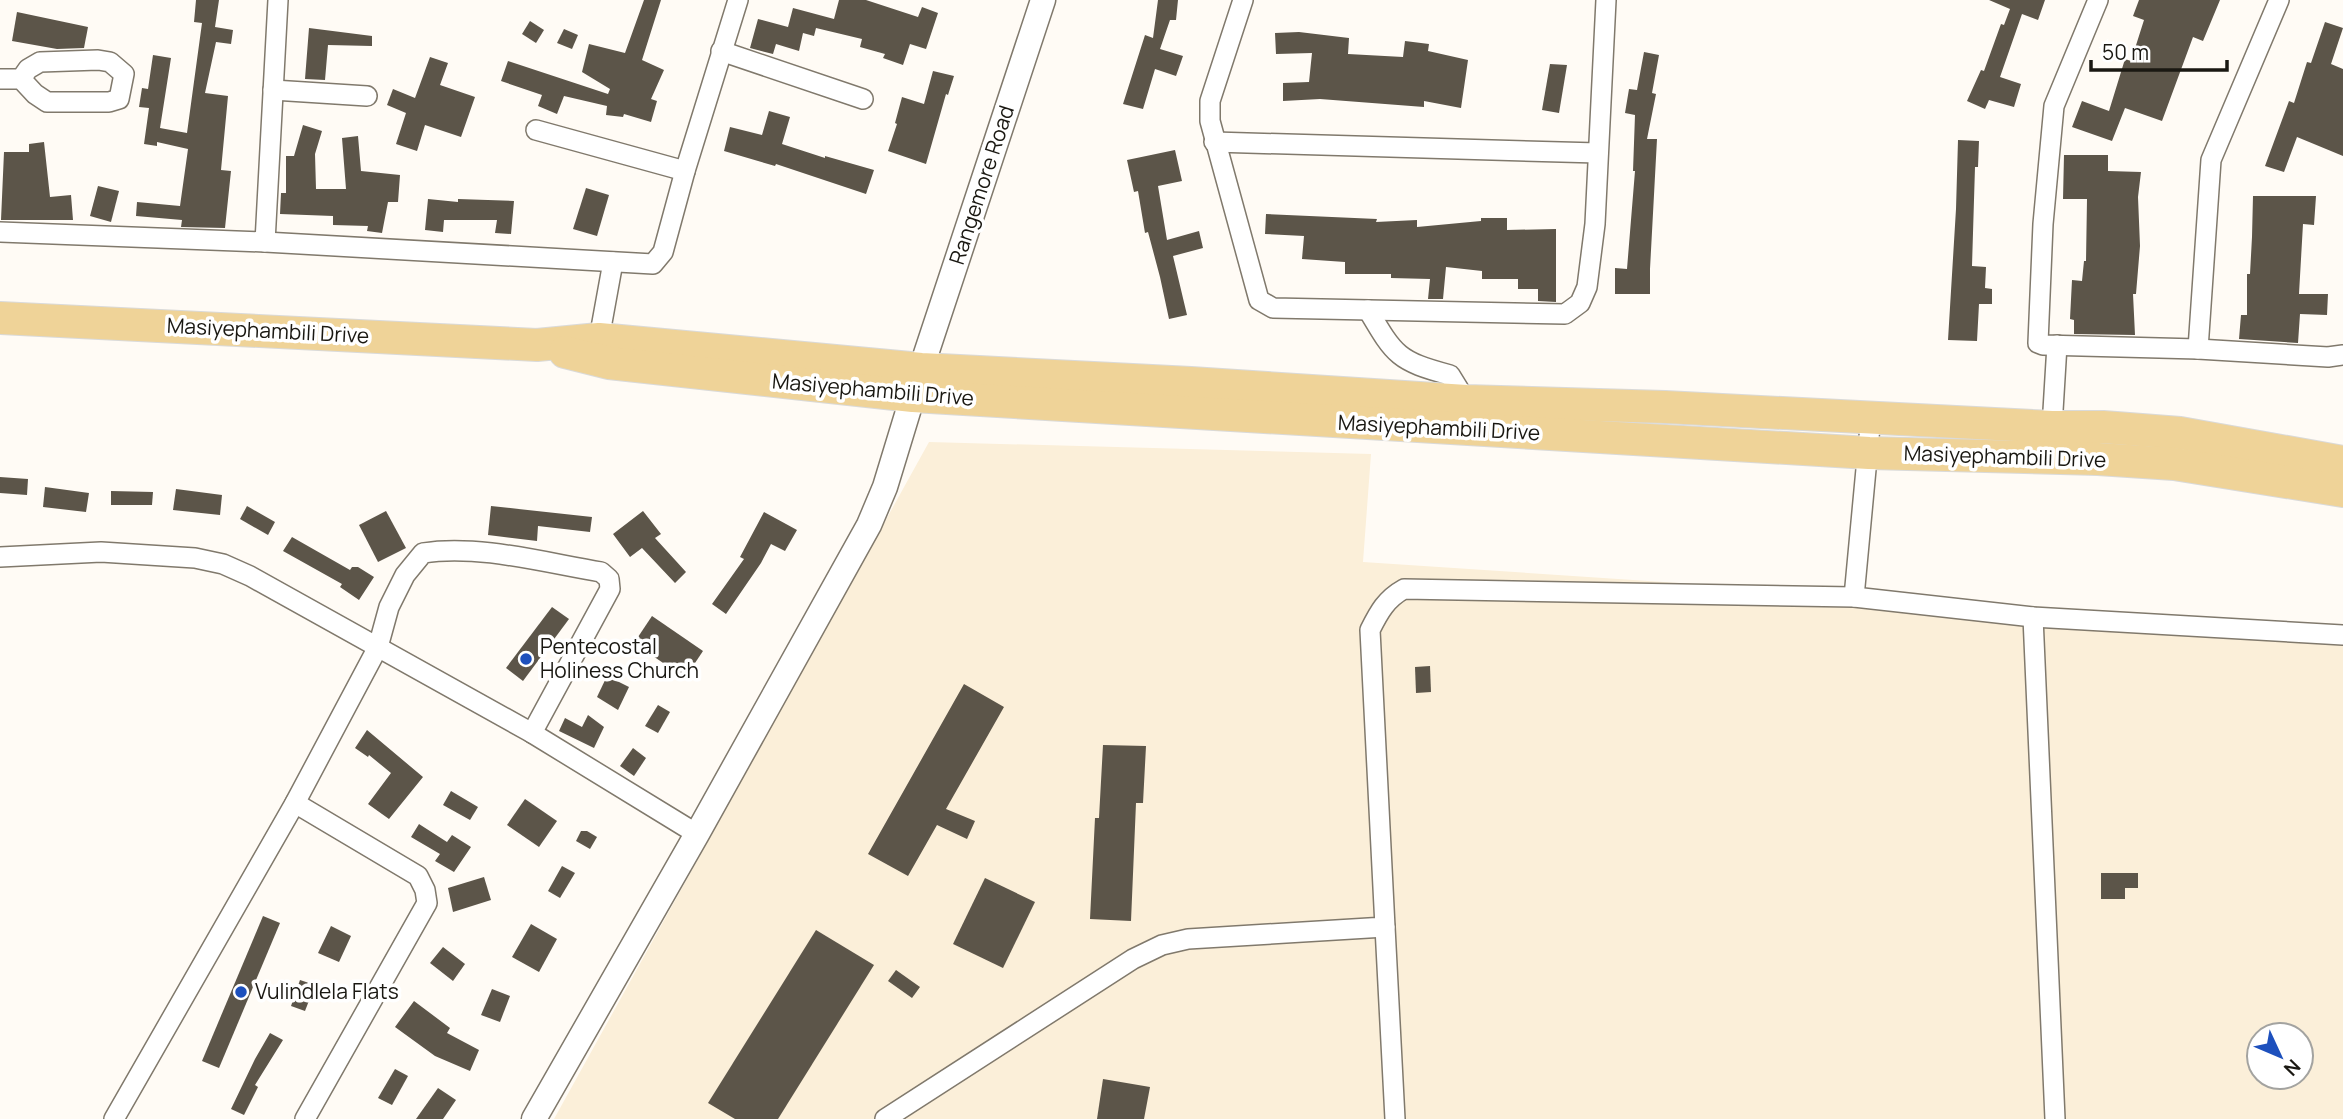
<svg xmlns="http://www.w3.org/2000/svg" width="2343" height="1119" font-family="Manrope,sans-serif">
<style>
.built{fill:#fbefd9;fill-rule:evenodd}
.building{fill:#5c5549}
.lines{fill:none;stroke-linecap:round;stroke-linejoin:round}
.minor-casing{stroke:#80796c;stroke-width:22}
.tertiary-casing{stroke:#80796c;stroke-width:27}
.primary-casing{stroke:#dadad9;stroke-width:34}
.minor{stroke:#fff;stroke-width:19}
.tertiary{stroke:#fff;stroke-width:24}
.primary{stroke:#efd398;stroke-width:32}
.poi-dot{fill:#1d50bd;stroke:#fff;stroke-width:2.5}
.labels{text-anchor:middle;stroke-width:7;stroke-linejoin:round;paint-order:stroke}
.street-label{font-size:21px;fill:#1a1812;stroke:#fff}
.poi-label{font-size:21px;fill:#1a1812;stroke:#fff;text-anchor:start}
</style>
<rect width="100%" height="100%" fill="#fffbf5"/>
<!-- built -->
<path class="built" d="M929,442L1371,454L1363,562L2343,627V1119H554ZM2259,1035H2301V1077H2259Z"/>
<!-- building -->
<g class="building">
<polygon points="196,0 219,0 215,27 233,30 231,44 216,42 205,93 228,96 221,170 231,171 225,228 181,227 182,220 136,216 137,202 180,206 188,149 157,142 157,146 144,144 149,108 139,107 142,88 148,89 153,55 171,58 160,128 187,133 202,23 194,22"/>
<polygon points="644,0 661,0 642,60 664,70 651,99 657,101 651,122 624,114 623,117 606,115 607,106 564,96 557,114 538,106 542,95 501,81 508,61 608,94 610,89 582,72 589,44 625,53"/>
<polygon points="839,0 866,0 918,17 922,7 938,13 926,49 910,44 903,65 883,58 885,54 860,47 862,39 816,28 814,36 803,33 799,51 776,44 773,54 750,48 758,19 788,27 793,8 834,19"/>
<polygon points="1158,0 1178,0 1176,20 1170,20 1160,49 1183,56 1176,76 1155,69 1143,109 1123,104 1145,35 1153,38"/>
<polygon points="1989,0 2045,0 2038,20 2022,14 2000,77 2021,84 2014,107 1989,100 1985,109 1967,101 1981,70 1984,71 2001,24 2004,25 2010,9"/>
<polygon points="2139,0 2220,0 2203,41 2193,37 2162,121 2125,108 2112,141 2072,127 2082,101 2109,111 2125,59 2131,61 2144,20 2133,16"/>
<polygon points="17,12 88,27 84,48 57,49 12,41"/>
<polygon points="530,21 544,30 536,43 522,34"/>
<polygon points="2325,22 2343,28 2331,64 2343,69 2343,156 2297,137 2284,172 2265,166 2289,101 2294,103 2307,62 2311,63"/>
<polygon points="309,28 372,36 372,46 328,45 325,80 305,79"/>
<polygon points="564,29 578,35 572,49 557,43"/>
<polygon points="1299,32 1349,38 1348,54 1403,57 1405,41 1429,44 1428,51 1468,60 1461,108 1424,101 1424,107 1320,99 1283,101 1283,83 1309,82 1312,53 1276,54 1275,33"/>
<polygon points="1644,52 1659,55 1652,93 1656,94 1647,139 1657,139 1650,269 1650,294 1615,294 1615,268 1627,269 1635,171 1633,171 1635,115 1625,113 1629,89 1637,90"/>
<polygon points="430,57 448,63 440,85 475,97 461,137 425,125 417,151 396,144 406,113 387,105 393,89 415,98"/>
<polygon points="1550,64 1567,65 1559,113 1542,110"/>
<polygon points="933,71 954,76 948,95 946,94 926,164 888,151 897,124 895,123 902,97 924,104"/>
<polygon points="769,111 790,117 782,144 825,158 825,156 874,170 866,194 776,164 775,166 724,151 730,127 762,135"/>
<polygon points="303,125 322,131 315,154 316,189 346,189 342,138 358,136 361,171 400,175 398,202 388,202 382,233 367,231 368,226 333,225 333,216 280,214 281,193 286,193 286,156 294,156"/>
<polygon points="1958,140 1979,141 1978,167 1975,167 1972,266 1986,267 1985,288 1992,289 1992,304 1979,304 1977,341 1948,340 1956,209"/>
<polygon points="44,142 50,197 71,195 73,220 1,220 4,152 29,152 29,144"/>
<polygon points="1175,150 1182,181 1158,186 1167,240 1199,231 1203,248 1173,256 1187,315 1169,319 1160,277 1148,232 1145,233 1138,191 1134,192 1127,160"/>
<polygon points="2064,155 2108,155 2108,171 2141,172 2138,197 2140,246 2136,294 2133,294 2135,335 2074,334 2074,320 2070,319 2072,280 2082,281 2084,261 2086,261 2087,199 2063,199"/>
<polygon points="98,186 119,191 111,222 90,216"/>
<polygon points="586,188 609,195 597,236 573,229"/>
<polygon points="2253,196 2316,196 2314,225 2303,224 2299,294 2328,294 2327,315 2300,314 2298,343 2239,339 2241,315 2247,315 2247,274 2250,274 2252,237"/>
<polygon points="428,199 458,202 458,199 514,201 511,234 495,233 497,220 444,220 443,232 425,230"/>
<polygon points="1266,214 1377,219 1376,222 1417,220 1417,227 1481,221 1481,218 1507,218 1507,230 1556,229 1556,302 1538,301 1538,289 1518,289 1518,279 1482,279 1482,271 1446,267 1443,299 1428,299 1430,279 1391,278 1391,274 1345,274 1345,262 1302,259 1304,236 1265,234"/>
<polygon points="0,477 28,479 27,495 0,493"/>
<polygon points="45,487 89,493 86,512 43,507"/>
<polygon points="176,489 222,495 220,515 173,510"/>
<polygon points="111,491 153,492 152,505 111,505"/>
<polygon points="247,506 275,522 268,535 240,519"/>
<polygon points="491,506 592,517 590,532 538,526 537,541 488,535"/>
<polygon points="386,511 406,548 378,562 359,525"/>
<polygon points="643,511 661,534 655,538 686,572 675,583 642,548 630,557 613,534"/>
<polygon points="764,512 797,530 785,551 771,544 761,563 726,614 712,604 744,559 740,557"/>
<polygon points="292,537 350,570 352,567 358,567 374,577 359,600 340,587 342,584 283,551"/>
<polygon points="552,607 569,619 523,681 506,668"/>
<polygon points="652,616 703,651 685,678 634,643"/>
<polygon points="1430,666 1431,692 1416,693 1415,667"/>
<polygon points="607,676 629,687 618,710 597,697"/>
<polygon points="964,684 1004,707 946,809 975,821 967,839 937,825 908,876 868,854"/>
<polygon points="658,705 670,712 658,733 645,726"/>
<polygon points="588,715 604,727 594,748 559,731 565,718 582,727"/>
<polygon points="367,730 423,777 389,819 368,804 391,773 369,755 368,757 355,748"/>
<polygon points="1103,745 1146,746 1143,803 1136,803 1131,921 1090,919 1095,818 1099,818"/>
<polygon points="633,748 646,758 634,776 620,766"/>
<polygon points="451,791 478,807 470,820 443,805"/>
<polygon points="525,799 557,821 539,847 507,825"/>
<polygon points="419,824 447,842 452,835 471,847 454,872 435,861 440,854 411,837"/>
<polygon points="581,831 587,831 597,837 590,849 576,841"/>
<polygon points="562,866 575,873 560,898 548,891"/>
<polygon points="2101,873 2138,873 2138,888 2125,888 2125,899 2101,899"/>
<polygon points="484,877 491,900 453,912 448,888"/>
<polygon points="985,878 1035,902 1003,968 953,944"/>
<polygon points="263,916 280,923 219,1068 202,1061"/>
<polygon points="531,924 557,939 539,972 512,957"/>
<polygon points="331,926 351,936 339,962 318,953"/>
<polygon points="816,930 874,965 778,1119 735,1119 708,1103"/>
<polygon points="443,947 465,964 453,981 430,963"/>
<polygon points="896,970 920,987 912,998 888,981"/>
<polygon points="300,980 315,985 305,1011 291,1006"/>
<polygon points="492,989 510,996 500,1022 481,1015"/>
<polygon points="414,1001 450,1028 447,1033 479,1050 470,1071 435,1056 395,1027"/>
<polygon points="270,1033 283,1040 255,1085 258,1087 244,1115 231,1109 255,1059"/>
<polygon points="395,1069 408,1076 392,1105 378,1098"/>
<polygon points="1103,1079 1150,1087 1144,1119 1097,1119"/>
<polygon points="438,1088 456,1100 443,1119 416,1119"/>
</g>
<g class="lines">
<defs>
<g id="minor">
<polyline points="1243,0 1210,101 1210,121 1259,300 1273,308 1565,314 1580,303 1587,287 1595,224 1606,0"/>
<polyline points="2098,0 2054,106 2043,224 2038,343 2043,345 2198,349 2328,357 2343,355"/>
<polyline points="721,51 863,99"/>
<polyline points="0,79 21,79 35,94 47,102 109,102 119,99 124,74 110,62 98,60 40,62 28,69 21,79"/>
<polyline points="273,90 367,96"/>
<polyline points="536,130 685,171"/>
<polyline points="1214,142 1598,153"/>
<polyline points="0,232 265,242 653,264 663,252 685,171 738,0"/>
<polyline points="265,242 278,0"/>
<path d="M1368,310C1395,356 1398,361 1450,375L1466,401"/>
<polyline points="599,339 613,262"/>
<polyline points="2198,349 2211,160 2279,0"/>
<polyline points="2052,427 2057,345"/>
<polyline points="0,557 101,552 195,558 223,564 250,576 532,733 697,834"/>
<polyline points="1854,597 1871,416"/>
<polyline points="2033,617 2055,1119"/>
<polyline points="295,803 418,876 425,890 427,903 305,1119"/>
<polyline points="1385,927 1395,1119"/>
<path d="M114,1119L295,803L378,647L389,607L405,575L423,553C478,544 546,563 601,572L609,579L610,589L532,733"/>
<path d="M885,1119L1133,959L1162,945L1188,939L1385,927L1370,630C1379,612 1386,599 1404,589L1854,597L2033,617L2343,635"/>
</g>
<polyline id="tertiary" points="534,1119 697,834 869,525 885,487 921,369 1043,0"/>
<g id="primary">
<polyline points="0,318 537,345 599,339 921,369 1191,383 1466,401 1665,407 2052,427 2103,427 2180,433 2343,462"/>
<polyline points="565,352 609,363 913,396 1869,453 2098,459 2174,464 2343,491"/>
</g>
</defs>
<!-- minor casing -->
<use href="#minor" class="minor-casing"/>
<!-- tertiary casing -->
<use href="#tertiary" class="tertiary-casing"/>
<!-- primary casing -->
<use href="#primary" class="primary-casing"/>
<!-- minor -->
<use href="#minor" class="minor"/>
<!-- tertiary -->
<use href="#tertiary" class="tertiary"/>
<!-- primary -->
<use href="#primary" class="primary"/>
</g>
<!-- markers -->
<g class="poi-dot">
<circle cx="526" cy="659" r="7"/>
<circle cx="241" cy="992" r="7"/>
</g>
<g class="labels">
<!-- street labels -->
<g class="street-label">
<text transform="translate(982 185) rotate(-72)" y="7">Rangemore Road</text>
<text transform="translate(268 331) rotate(3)" y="7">Masiyephambili Drive</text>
<text transform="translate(873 390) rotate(5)" y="7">Masiyephambili Drive</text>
<text transform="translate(1439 428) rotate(3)" y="7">Masiyephambili Drive</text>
<text transform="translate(2005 457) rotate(2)" y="7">Masiyephambili Drive</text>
</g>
<!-- poi labels -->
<g class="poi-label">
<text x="540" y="654">Pentecostal<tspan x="540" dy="24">Holiness Church</tspan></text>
<text x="255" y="999">Vulindlela Flats</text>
</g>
</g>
<!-- north arrow -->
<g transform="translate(2280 1056) rotate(134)"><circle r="33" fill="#ffffff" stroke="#a3a3a0" stroke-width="2"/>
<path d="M0-5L12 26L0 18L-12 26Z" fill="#1d50bd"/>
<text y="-10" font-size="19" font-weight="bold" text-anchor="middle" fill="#1a1812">N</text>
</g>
<!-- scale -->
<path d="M2091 60v10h136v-10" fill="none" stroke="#1a1812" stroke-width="3.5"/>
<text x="2102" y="60" font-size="21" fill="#1a1812" stroke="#ffffff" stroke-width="5" paint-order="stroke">50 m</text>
</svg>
